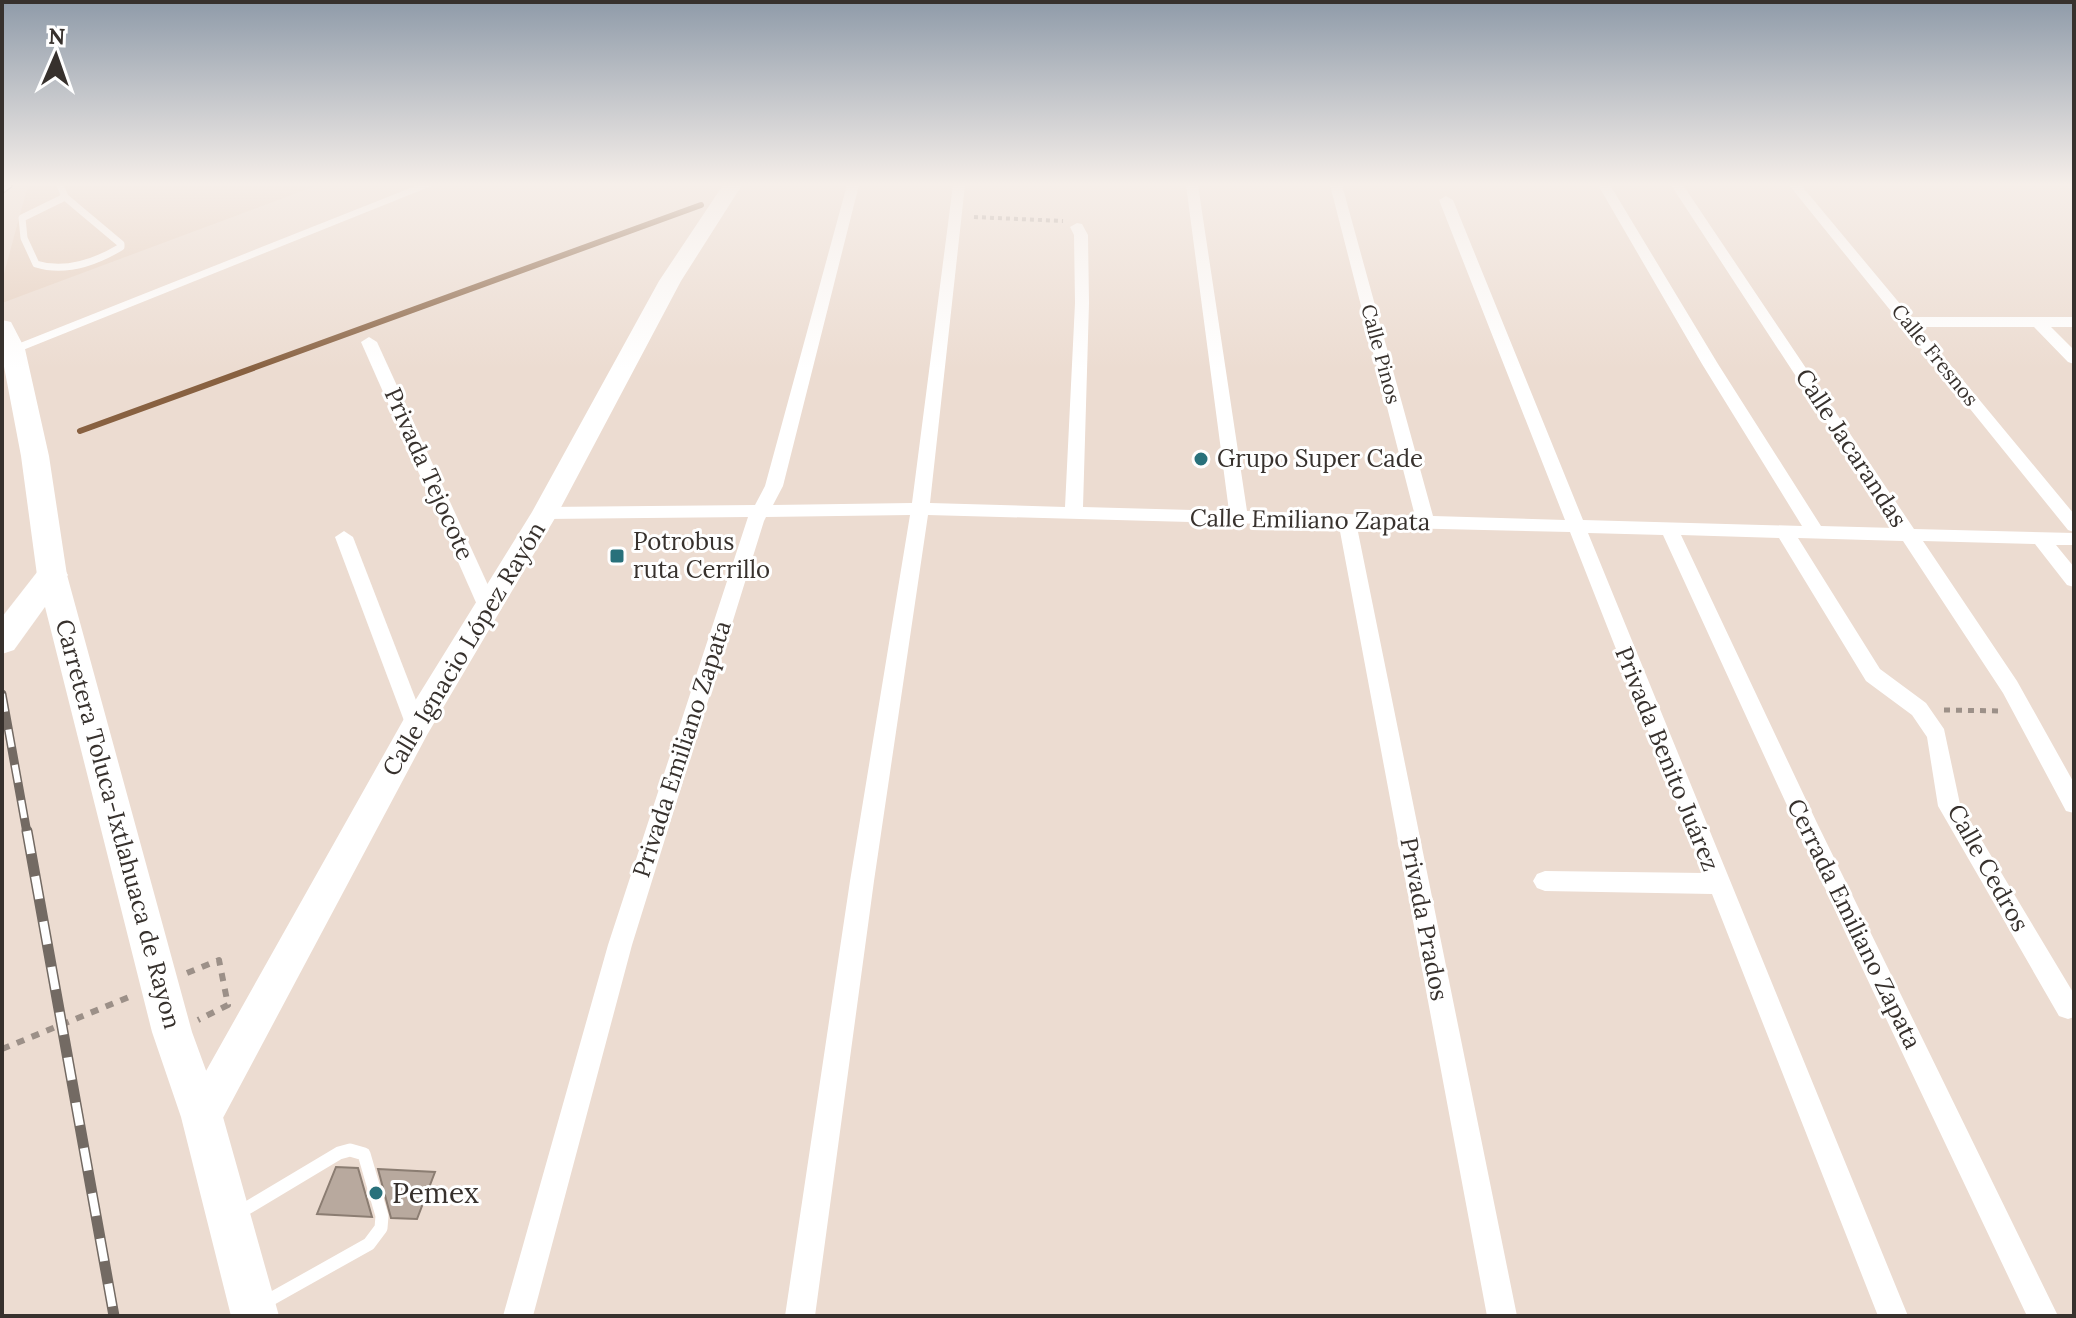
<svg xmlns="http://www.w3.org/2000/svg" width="2076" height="1318" font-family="Lora,serif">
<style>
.built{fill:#e7d1c1}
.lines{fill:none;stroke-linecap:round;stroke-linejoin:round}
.stream{stroke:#886141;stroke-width:6}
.building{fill:#b8a99e;stroke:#8b7d72;stroke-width:2}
.path-far2{stroke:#9c9088;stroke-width:4;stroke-dasharray:4 4;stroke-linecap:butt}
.path-far1{stroke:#9c9088;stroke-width:5;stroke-dasharray:6 6;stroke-linecap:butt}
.path{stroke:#9c9088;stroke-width:6;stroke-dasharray:8 8;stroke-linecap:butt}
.service-far1{stroke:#fff;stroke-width:7}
.service{stroke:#fff;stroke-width:13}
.minor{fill:#fff;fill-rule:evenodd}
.secondary{fill:#fff;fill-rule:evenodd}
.primary{fill:#fff;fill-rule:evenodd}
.trunk{fill:#fff;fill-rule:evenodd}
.rail-far2-casing{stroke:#736a63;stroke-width:6}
.rail-far1-casing{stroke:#736a63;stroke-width:9}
.rail-casing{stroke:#736a63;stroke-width:11}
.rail-far2{stroke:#fff;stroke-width:4;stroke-dasharray:13;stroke-linecap:butt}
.rail-far1{stroke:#fff;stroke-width:6;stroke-dasharray:18;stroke-linecap:butt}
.rail{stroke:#fff;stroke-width:8;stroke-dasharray:23;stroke-linecap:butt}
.poi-dot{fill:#29717b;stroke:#fff;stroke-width:3}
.labels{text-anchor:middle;stroke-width:6;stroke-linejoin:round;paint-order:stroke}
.far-street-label{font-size:20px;fill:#37312d;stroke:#fff}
.street-label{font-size:24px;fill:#37312d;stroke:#fff}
.poi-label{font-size:24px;fill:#37312d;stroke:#fff;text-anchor:start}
.near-poi-label{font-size:28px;fill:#37312d;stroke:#fff;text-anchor:start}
</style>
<rect width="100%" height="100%" fill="#ecdcd1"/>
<!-- built -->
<polygon class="built" points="28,185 318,185 2,303 2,281"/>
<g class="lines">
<!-- stream -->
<polyline class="stream" points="80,431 701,205"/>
</g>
<!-- building -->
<g class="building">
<polygon points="336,1167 358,1168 372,1217 317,1214"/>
<polygon points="378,1169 435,1172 417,1219 391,1218"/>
</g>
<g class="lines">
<!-- path-far2 -->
<polyline class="path-far2" points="974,217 1063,221"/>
<!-- path-far1 -->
<polyline class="path-far1" points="1944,710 2002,711"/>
<!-- path -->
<g class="path">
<polyline points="187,973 219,960 228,1005 198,1020"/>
<polyline points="2,1049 134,995"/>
</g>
<!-- service-far1 -->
<g class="service-far1">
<polyline points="60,185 65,197"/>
<polyline points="2,189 10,185"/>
<path d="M65,197L121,244V247C96,262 65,273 36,264L24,238L22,218Z"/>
</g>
<!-- service -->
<polyline class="service" points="237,1214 339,1153 350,1150 364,1154 382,1216 381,1228 369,1244 262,1304"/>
<!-- minor -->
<g class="minor">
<polygon points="418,185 434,185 18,352 8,352 5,349"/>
<polygon points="847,185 859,185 783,486 773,505 912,503 953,185 965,185 930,503 1065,507 1075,303 1074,235 1070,227 1077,223 1082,224 1088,235 1089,303 1083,507 1229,511 1186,185 1198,185 1247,511 1415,516 1330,185 1342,185 1433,516 1565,520 1439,200 1446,196 1453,200 1583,520 1802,526 1702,364 1598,185 1610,185 1718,364 1821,526 1895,528 1671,185 1683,185 1914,529 2074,533 2074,545 2056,545 2074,567 2074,587 2067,585 2035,544 1923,541 2017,681 2074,783 2074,813 2066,811 2003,693 1903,541 1798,538 1880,669 1926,703 1944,729 1960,804 2074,994 2074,1017 2068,1019 2059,1016 1938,806 1927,737 1912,715 1866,681 1779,538 1681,535 1817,823 2058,1316 2027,1316 1845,932 1663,535 1588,533 1908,1316 1878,1316 1712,894 1545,891 1537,888 1533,881 1537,874 1545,871 1704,873 1570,532 1357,527 1517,1316 1487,1316 1339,526 928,515 874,881 815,1316 785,1316 850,881 910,515 766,517 764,521 632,945 533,1316 503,1316 608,945 748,517 545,519 536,513 545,507 755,505 765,486"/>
<polygon points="1789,185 1801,185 1911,317 2074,317 2074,327 2051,327 2074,350 2074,364 2068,362 2034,327 1919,327 2074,514 2074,532 2068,530"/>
<polygon points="369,337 377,342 498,607 495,612 481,612 478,607 361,342"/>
<polygon points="344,531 353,537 426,726 423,732 416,734 409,732 406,726 335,537"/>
</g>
<!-- secondary -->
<polygon class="secondary" points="723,185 742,185 681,281 558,513 427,735 216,1131 202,1137 188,1131 182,1117 188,1103 405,717 532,512 659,281"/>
<!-- primary -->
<polygon class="primary" points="2,320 11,322 25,349 49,456 67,575 192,1032 223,1117 279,1316 231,1316 181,1117 152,1032 37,575 21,456 2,356"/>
<!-- trunk -->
<polygon class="trunk" points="52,564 63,567 68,575 14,650 2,654 2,617 41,567"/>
<defs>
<polyline id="rail-far2" points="2,191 10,185"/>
<polyline id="rail-far1" points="2,694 27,833"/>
<polyline id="rail" points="27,831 114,1316"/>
</defs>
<!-- rail-far2 casing -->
<use href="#rail-far2" class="rail-far2-casing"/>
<!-- rail-far1 casing -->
<use href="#rail-far1" class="rail-far1-casing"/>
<!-- rail casing -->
<use href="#rail" class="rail-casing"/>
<!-- rail-far2 -->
<use href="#rail-far2" class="rail-far2"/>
<!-- rail-far1 -->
<use href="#rail-far1" class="rail-far1"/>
<!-- rail -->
<use href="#rail" class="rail"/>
</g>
<!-- sky -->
<linearGradient id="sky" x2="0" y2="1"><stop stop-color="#8f9ba9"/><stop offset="0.5" stop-color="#f6efea"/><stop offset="1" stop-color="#f6efea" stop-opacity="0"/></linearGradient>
<rect width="2076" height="369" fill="url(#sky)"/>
<!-- markers -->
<g class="poi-dot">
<circle cx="1201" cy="459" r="8"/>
<rect x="609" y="548" width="16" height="16" rx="4"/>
<circle cx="376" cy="1193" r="8"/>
</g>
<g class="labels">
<!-- far-street labels -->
<g class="far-street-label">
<text transform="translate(1381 354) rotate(75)" y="7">Calle Pinos</text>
<text transform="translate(1935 355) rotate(51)" y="7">Calle Fresnos</text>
</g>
<!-- street labels -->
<g class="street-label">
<text transform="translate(1851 448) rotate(57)" y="8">Calle Jacarandas</text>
<text transform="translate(429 474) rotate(66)" y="8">Privada Tejocote</text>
<text transform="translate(1310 520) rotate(1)" y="8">Calle Emiliano Zapata</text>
<text transform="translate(464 649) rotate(-59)" y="8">Calle Ignacio López Rayón</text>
<text transform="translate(682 749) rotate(-72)" y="8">Privada Emiliano Zapata</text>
<text transform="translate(1667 759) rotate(68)" y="8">Privada Benito Juárez</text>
<text transform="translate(118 824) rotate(75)" y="8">Carretera Toluca-Ixtlahuaca de Rayon</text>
<text transform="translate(1988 868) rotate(61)" y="8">Calle Cedros</text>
<text transform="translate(1424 919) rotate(79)" y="8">Privada Prados</text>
<text transform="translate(1854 924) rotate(64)" y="8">Cerrada Emiliano Zapata</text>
</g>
<!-- poi labels -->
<g class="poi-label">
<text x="1217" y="467">Grupo Super Cade</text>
<text x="633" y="550">Potrobus<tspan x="633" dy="28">ruta Cerrillo</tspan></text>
</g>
<!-- near-poi labels -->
<g class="near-poi-label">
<text x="392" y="1203">Pemex</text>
</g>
</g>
<!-- border -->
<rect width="2076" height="1318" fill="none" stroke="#37312d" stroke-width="8"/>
<!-- north arrow -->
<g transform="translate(56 56) rotate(2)" stroke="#ffffff" stroke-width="6" paint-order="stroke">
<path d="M0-6L14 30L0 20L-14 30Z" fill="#37312d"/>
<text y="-12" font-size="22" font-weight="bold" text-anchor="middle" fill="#37312d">N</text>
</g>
</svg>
